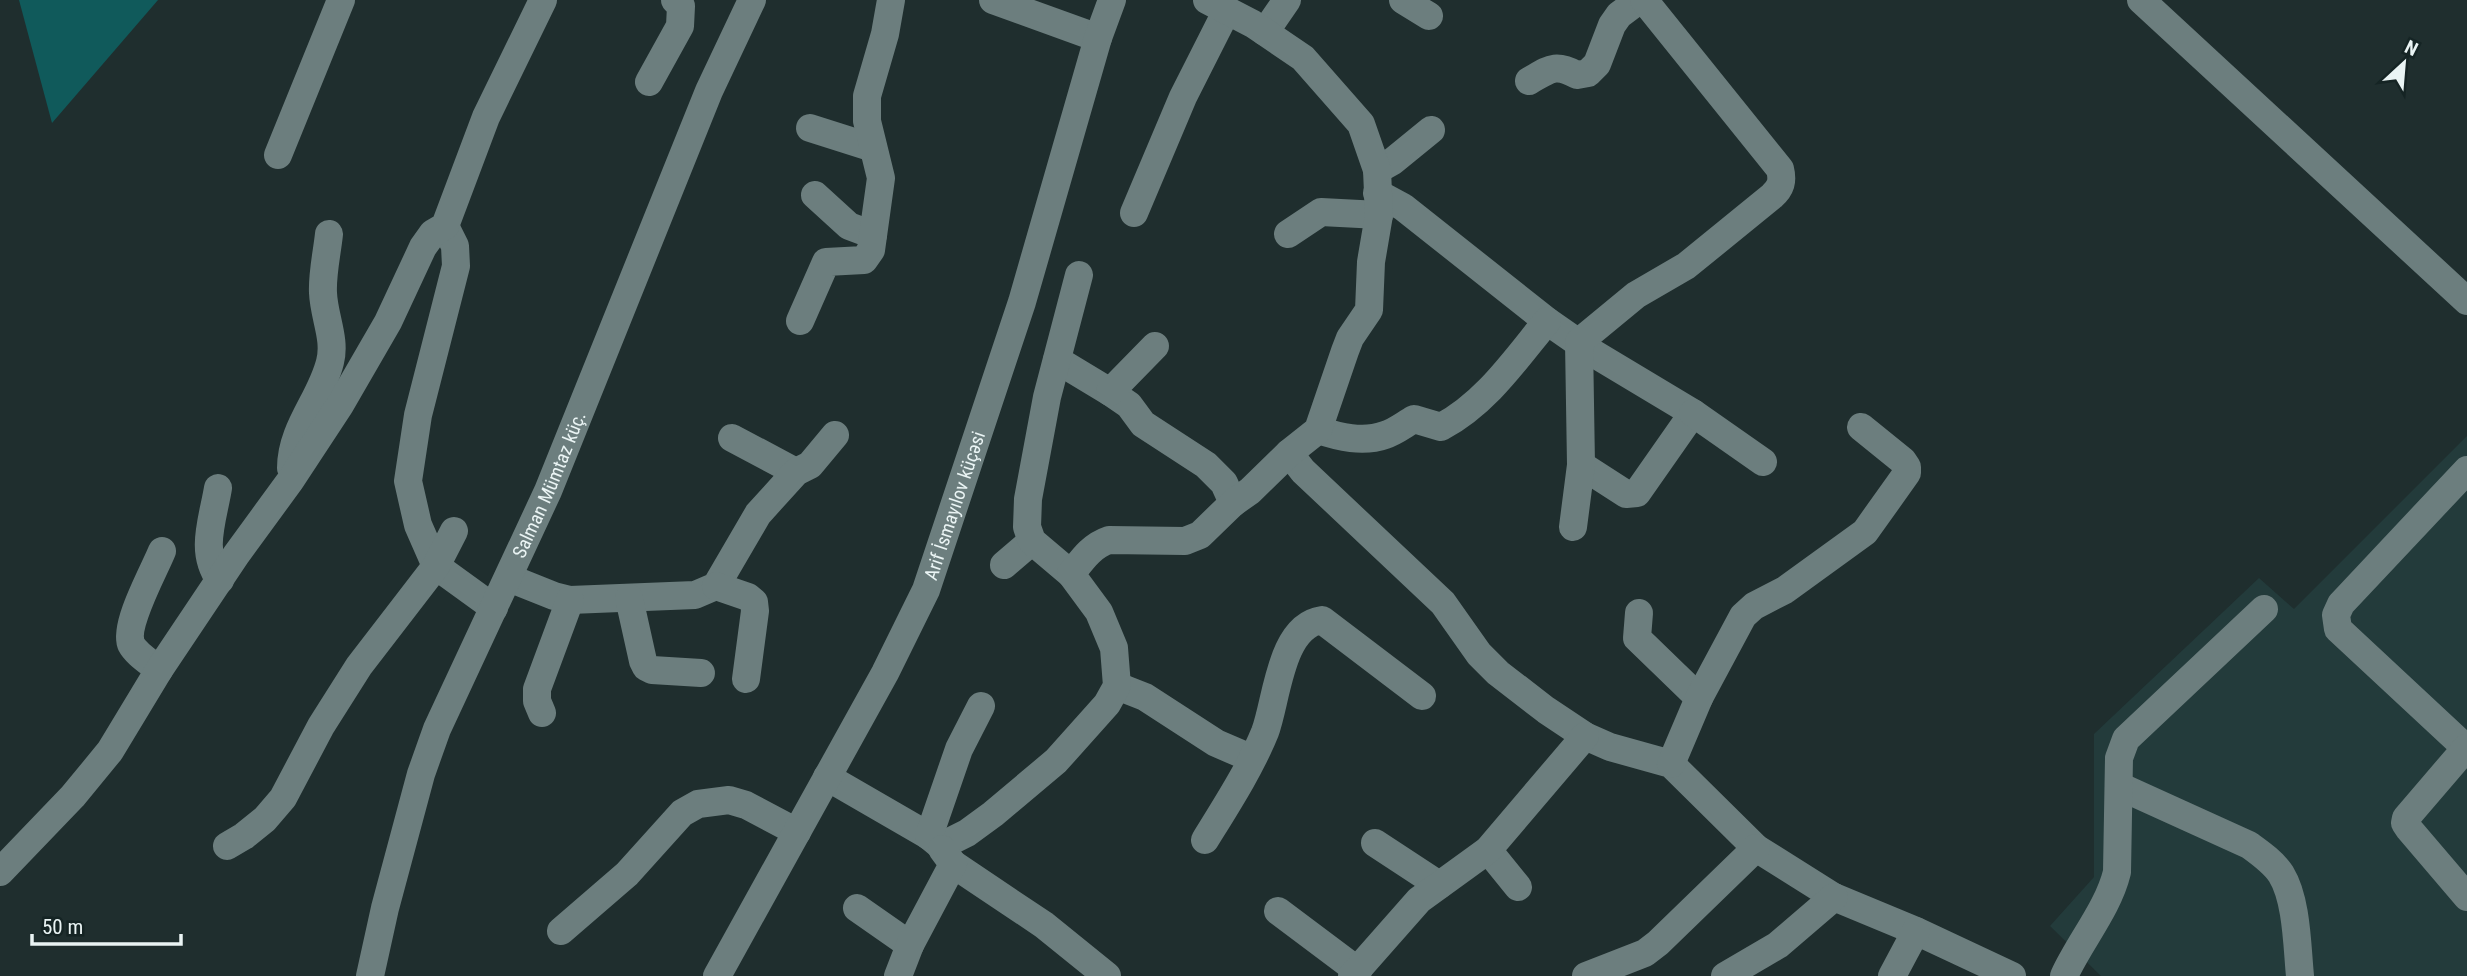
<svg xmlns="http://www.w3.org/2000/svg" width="2467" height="976" font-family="'Roboto Condensed',sans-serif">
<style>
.built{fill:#233b3b}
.green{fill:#105a5b}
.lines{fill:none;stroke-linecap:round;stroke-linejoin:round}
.minor{stroke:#6c7e7e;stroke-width:28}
.labels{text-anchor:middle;stroke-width:7;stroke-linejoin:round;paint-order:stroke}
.street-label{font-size:19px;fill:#eaf4f4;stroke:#152424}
</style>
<rect width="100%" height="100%" fill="#1f2e2e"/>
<!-- built -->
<polygon class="built" points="2467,436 2467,976 2101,976 2050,926 2094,877 2094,734 2259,578 2294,609"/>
<!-- green -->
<polygon class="green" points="19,0 158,0 52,123"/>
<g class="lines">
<!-- minor -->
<g class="minor">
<polyline points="993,0 1098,38"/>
<polyline points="1403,0 1429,16"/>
<polyline points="2141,0 2467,301"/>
<polyline points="1265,32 1287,0"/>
<path d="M1529,81C1550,69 1555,63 1577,75L1588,73L1597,64L1612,25L1619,15L1639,0"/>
<polyline points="649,82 680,26 681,6 675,0"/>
<polyline points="810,128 873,148"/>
<polyline points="278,155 341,0"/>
<polyline points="1377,170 1393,161 1431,130"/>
<polyline points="1377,193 1403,207 1547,321 1593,353 1693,413 1637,493 1626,494 1581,465"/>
<polyline points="815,195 849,226 873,235"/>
<polyline points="1134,213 1183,97 1227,10"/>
<polyline points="445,226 455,246 456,266 418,415 408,481 418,525 436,566 494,608"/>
<polyline points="1288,234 1321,212 1379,215"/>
<polyline points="800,321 826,262 864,260 871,250 881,178 867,121 867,96 885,34 891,0"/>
<polyline points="1057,360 1110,392 1129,405 1143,424 1206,465 1224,483 1233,503"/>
<polyline points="1110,392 1155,346"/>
<polyline points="1693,413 1763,462"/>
<path d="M1318,430C1339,437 1363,443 1385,435C1395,432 1405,424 1414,419L1441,427C1486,403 1515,360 1547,321"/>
<polyline points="732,438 796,472"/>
<polyline points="1289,453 1303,471 1443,603 1479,654 1498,673 1546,710 1585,736 1610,747 1671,764 1756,848 1834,897 1916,931 2012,976"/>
<path d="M291,468C291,428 321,399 330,362C336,339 324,317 323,293C322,274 327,253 329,234"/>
<polyline points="2467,470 2341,604 2336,615 2338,629 2467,749"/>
<path d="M218,488C213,519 199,552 220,580"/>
<path d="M1573,527L1581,465L1579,342L1636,295L1686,266L1772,196C1781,188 1783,181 1780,169L1644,0"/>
<polyline points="1004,565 1032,541"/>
<polyline points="1071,574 1032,541 1027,527 1028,499 1047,397 1079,275"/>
<polyline points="509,578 554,596 570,600 695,595 716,586 758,514 796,472 810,465 835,435"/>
<polyline points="716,586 748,597 754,602 755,611 746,679"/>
<polyline points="629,598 643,661 646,667 652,670 701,673"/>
<polyline points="1639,613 1637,638 1699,698"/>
<path d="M159,670C151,663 136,654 131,644C124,624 154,571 162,551"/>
<polyline points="1117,686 1145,697 1216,743 1251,758"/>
<polyline points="542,713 537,701 537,689 570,600"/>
<polyline points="2466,748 2406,818 2405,823 2409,829 2467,897"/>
<polyline points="1671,764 1699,698 1743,616 1754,606 1785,590 1865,532 1907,473 1907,467 1903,461 1861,427"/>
<path d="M827,777L929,836L941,846L967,833L993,814L1056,761L1107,704L1117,686L1114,648L1099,612L1071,574C1082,560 1091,546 1109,540L1185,541L1200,535L1233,503L1250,491L1289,453L1318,430L1345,351L1350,338L1369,310L1371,262L1379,215L1377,170L1361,124L1303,58L1253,24L1207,0"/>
<path d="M2119,786L2249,845C2260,853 2273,862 2281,874C2297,900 2297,946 2300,976"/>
<polyline points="929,836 959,749 981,706"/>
<path d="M1205,840C1226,806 1250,769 1265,732C1277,700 1280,626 1322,620L1422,696"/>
<polyline points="1375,843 1439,885"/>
<polyline points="227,846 244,836 265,819 283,798 321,726 359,666 436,566 454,531"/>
<polyline points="1488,850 1518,887"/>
<polyline points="953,864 1044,925 1107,976"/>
<polyline points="0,872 73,796 110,751 159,670 236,555 290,481 340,405 388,322 423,247 433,233 445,226 486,117 543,0"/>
<polyline points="857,908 910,945"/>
<polyline points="1278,911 1358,971"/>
<polyline points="561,931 627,874 682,813 698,804 729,800 746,805 797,832"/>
<path id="s1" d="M370,976L385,908L421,774L437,729L548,491L709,91L752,0"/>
<path id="s2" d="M717,976L885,673L926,590L1022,302L1098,38L1112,0"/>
<polyline points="898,976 910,945 953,864 942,849"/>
<polyline points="1352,976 1419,900 1488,850 1585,736"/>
<polyline points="1586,976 1645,953 1658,943 1756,848"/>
<polyline points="1725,976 1778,945 1834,897"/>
<polyline points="1892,976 1916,931"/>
<path d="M2064,976C2080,941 2108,909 2117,872L2119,758L2126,739L2264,609"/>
</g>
</g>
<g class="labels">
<!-- street labels -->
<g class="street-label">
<text dy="7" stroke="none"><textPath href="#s1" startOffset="525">Salman Mümtaz küç.</textPath></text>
<text dy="7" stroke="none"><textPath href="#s2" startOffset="528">Arif İsmayılov küçəsi</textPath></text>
</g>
</g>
<!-- north arrow -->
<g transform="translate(2404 63) rotate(26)" stroke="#152424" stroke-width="5" paint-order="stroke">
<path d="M0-5L12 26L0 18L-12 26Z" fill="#eaf4f4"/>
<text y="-10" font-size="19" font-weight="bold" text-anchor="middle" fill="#eaf4f4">N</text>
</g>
<!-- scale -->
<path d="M32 934v10h149v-10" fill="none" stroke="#eaf4f4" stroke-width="3.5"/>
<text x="42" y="934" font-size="21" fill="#eaf4f4" stroke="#152424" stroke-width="5" paint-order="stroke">50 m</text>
</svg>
